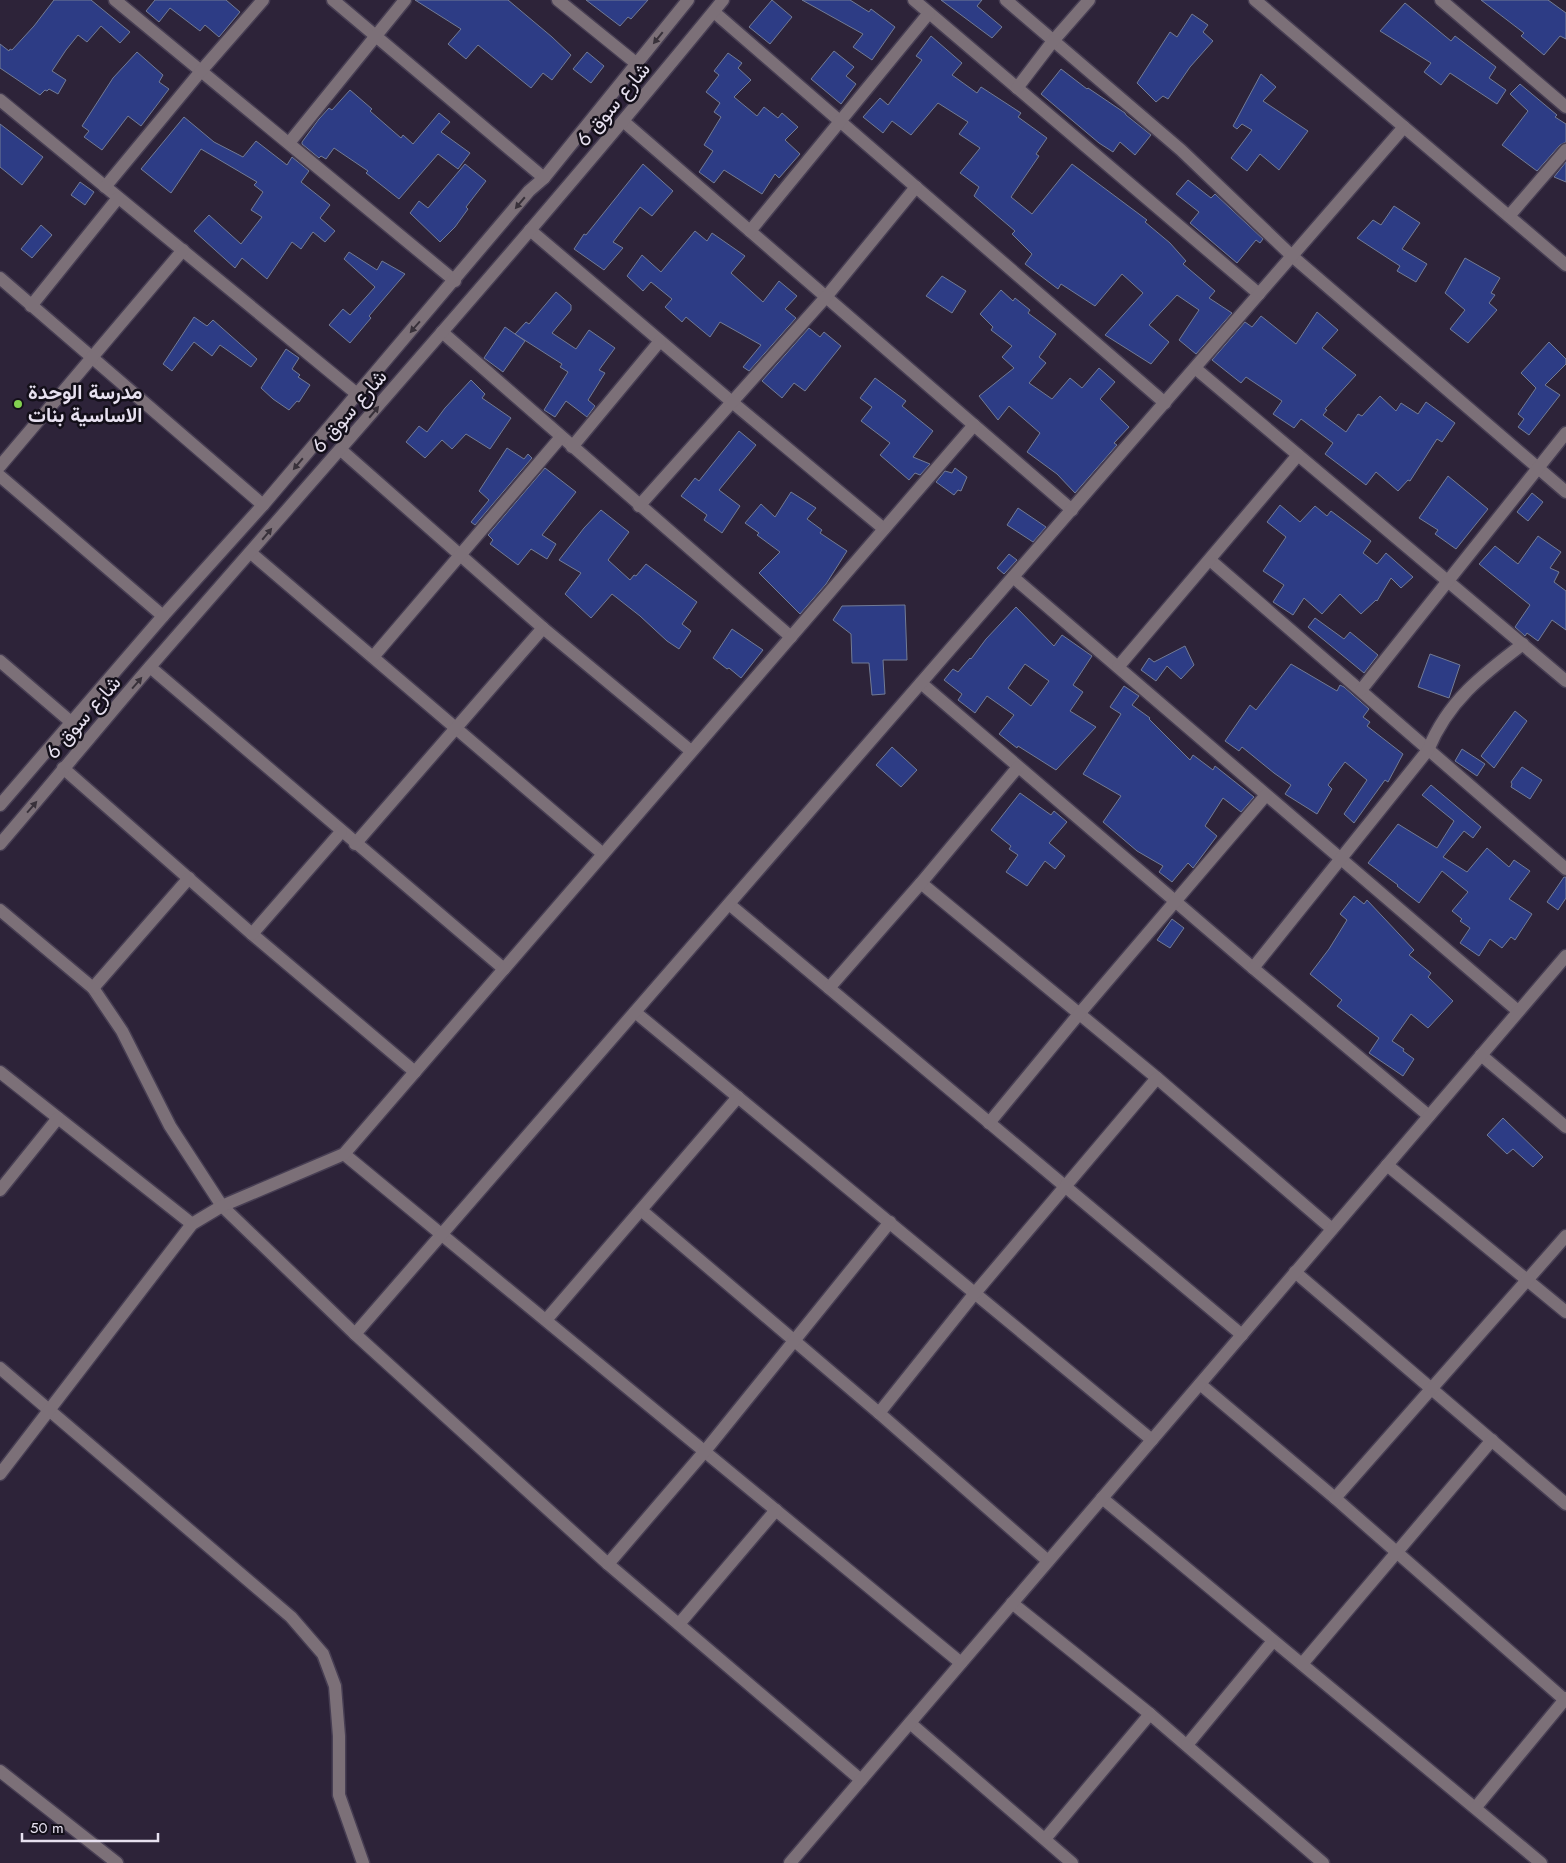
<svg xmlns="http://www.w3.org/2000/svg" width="1566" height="1863" font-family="Jost,Vazirmatn,sans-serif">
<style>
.building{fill:#2d3c85;stroke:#727b95;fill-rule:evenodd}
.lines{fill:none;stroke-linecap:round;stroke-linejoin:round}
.minor-casing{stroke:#473e53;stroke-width:15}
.minor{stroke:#7c7078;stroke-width:12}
.oneway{fill:#38313a}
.poi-dot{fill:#82d050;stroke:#130f19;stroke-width:2}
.labels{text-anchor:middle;stroke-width:5;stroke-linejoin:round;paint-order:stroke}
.street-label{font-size:20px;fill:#e7e1f0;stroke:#130f19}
.poi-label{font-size:20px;font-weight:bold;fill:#e7e1f0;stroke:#130f19;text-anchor:start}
</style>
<rect width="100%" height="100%" fill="#2d2339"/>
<!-- building -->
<g class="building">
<polygon points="54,0 91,0 130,32 120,43 101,26 87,42 78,35 66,50 52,71 66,80 58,94 49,89 47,91 45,90 40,95 0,68 0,44 9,51 10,49 12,50 34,26"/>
<polygon points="155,0 226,0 240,12 219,37 205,25 200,31 170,8 159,22 146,11"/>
<polygon points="415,0 508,0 552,37 571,55 552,80 543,73 531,88 478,45 466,59 448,44 461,29"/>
<polygon points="586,0 648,0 631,19 628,17 620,26"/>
<polygon points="772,0 792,17 770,44 749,27"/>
<polygon points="802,0 850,0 869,12 871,9 895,27 872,60 853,47 863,34"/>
<polygon points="941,0 982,0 977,6 1002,27 992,38"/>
<polygon points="1481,0 1548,0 1566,13 1566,39 1560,36 1544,55 1521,36 1524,33"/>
<polygon points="1405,3 1451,41 1455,36 1496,67 1489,78 1506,90 1497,104 1450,73 1441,85 1424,72 1431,63 1380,31"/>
<polygon points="1192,14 1208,25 1203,32 1213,41 1190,67 1168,99 1163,96 1156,102 1137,83 1170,32 1177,37"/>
<polygon points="931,36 962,63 952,75 977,93 981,87 1021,113 1018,117 1047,138 1036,154 1039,156 1011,197 1032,214 1072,164 1147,220 1145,222 1170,243 1186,261 1183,264 1215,291 1209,298 1232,313 1196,354 1179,340 1199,310 1177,295 1149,325 1169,342 1151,364 1105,335 1143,293 1122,274 1095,306 1061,284 1058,289 1025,264 1032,254 1012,234 1015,231 974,196 979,187 960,173 980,148 959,134 968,122 938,103 911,135 892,121 883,133 863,117 880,98 888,105 922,60 916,56"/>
<polygon points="834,51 854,67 846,76 856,84 841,104 811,79"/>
<polygon points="137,52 163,75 159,82 169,89 141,126 128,116 102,150 84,137 89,131 82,126 113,78"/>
<polygon points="587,52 604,66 591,83 573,69"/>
<polygon points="728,53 742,63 738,68 751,80 734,97 757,116 764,107 778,118 782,113 798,127 785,140 800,154 779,178 775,174 762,194 724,170 714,183 699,172 713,151 704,145 721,117 714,112 720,103 706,92 719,75 714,71"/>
<polygon points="1061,69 1087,89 1088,88 1125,113 1126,115 1151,135 1135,155 1120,142 1113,152 1099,143 1041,94"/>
<polygon points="1261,74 1276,87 1263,101 1308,131 1279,170 1260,154 1247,171 1231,158 1252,130 1242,124 1237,129 1233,126"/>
<polygon points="1520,84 1557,115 1555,117 1566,124 1566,142 1560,145 1537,171 1502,145 1528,111 1510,94"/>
<polygon points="350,90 372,109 370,111 401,138 403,135 413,144 439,113 450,122 441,132 470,153 458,169 438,154 399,199 366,173 368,171 334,148 326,159 321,156 319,158 302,144 302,142 319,119 329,108 332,110"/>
<polygon points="184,117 214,142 243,157 256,141 287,165 292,157 309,171 301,182 330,205 320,218 335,231 325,242 313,232 301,249 292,242 267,279 242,258 235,268 194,231 209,215 241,244 262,217 251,210 263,192 254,185 257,182 201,149 171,193 141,169"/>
<polygon points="0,124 43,157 22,185 0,167"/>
<polygon points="1566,162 1566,182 1554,177"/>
<polygon points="465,164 486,181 466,207 468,209 455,227 440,242 410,213 419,201 428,208"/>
<polygon points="643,164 673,191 652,216 640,207 613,242 623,248 604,270 574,249 584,234 586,235"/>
<polygon points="1188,180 1211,198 1215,194 1263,239 1260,243 1256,240 1237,263 1190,223 1199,212 1176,194"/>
<polygon points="80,182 94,192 85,205 71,195"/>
<polygon points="1394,206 1420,223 1402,249 1427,264 1416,282 1397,271 1400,266 1357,238 1373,220 1381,225"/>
<polygon points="41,225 52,235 32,258 21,249"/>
<polygon points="695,231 707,241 712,233 745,256 731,273 763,302 779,281 797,296 785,309 796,318 749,371 743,367 761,345 720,322 710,337 686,317 682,322 665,307 672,299 651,282 643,291 627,276 642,255 661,272"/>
<polygon points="349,252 377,270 382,261 405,274 369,316 371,318 350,343 329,325 343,309 350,315 375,287 344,259"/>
<polygon points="1465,258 1500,278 1491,293 1495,295 1489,303 1497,310 1468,343 1450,329 1465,310 1445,293"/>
<polygon points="942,276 966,291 952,313 926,296"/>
<polygon points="1001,290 1013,301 1015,298 1030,310 1028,313 1056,334 1039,357 1046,363 1029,383 1052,399 1070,378 1082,388 1099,368 1115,382 1100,399 1129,427 1114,443 1117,445 1075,493 1057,474 1027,452 1040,433 1009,406 998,420 979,396 1014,368 1002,357 1012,346 991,330 993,327 980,314"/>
<polygon points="556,292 571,305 571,310 552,333 576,349 589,330 615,348 599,370 605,373 588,400 595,406 587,417 566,401 555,417 544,410 568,372 560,367 562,364 515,334 526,322 529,324"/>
<polygon points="1317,312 1338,330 1322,348 1356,375 1325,409 1327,410 1323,415 1346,432 1358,414 1362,416 1380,396 1396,411 1401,403 1418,414 1426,402 1455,423 1442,442 1437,439 1410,481 1408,480 1398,491 1376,472 1366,485 1325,454 1333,443 1301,419 1294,428 1273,414 1282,401 1246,377 1241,383 1212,360 1245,322 1252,327 1261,316 1296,344"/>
<polygon points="194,317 207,326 213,320 257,359 251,367 220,345 212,356 194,342 172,371 163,364"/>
<polygon points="505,327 525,341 503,372 484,358"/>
<polygon points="809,328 820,337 824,332 841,346 805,391 794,383 782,398 762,381"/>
<polygon points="1549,342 1566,359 1566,364 1545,385 1560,395 1529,435 1518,427 1524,419 1518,414 1536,388 1521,373"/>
<polygon points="286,349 299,358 292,369 300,375 298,377 310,385 299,402 297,401 289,410 273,399 261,388"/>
<polygon points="875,378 906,401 902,406 933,431 913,457 930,464 920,475 915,473 909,480 880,455 890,443 861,421 872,407 860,398"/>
<polygon points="471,380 485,394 482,398 511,418 490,449 466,434 452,449 442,440 425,458 406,442 419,426 427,432 445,408"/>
<polygon points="739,431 756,445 719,490 740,506 722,533 704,520 707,515 681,496 695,478 699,481"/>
<polygon points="507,448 524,459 528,454 532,458 475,525 471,522 489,500 479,491"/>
<polygon points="545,468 576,492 542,535 556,544 547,559 531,549 518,565 490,544 493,540 488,535"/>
<polygon points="955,468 967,477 961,491 958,490 954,495 936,482 945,471 952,473"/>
<polygon points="1448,476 1488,509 1456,549 1435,534 1438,530 1419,518"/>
<polygon points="791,492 816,508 807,519 822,530 820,533 847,551 826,584 800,614 759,573 780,552 757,535 759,533 745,523 761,504 775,517"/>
<polygon points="1532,493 1543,502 1528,521 1517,512"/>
<polygon points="1280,505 1300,522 1315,506 1327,516 1331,511 1371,541 1363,553 1377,564 1386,553 1413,577 1401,588 1391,578 1377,601 1376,600 1361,614 1340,594 1322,614 1304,598 1293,615 1273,602 1284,585 1263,571 1286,537 1267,522"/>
<polygon points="1018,508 1046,527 1033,542 1007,525"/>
<polygon points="601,510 629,532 608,560 630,580 634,575 636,576 646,564 697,602 682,624 691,631 679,649 667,641 640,616 612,594 591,618 565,594 581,573 559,560 584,528"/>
<polygon points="1538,536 1561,552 1550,568 1559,572 1554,582 1566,591 1566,630 1552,620 1538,641 1527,633 1525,636 1515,627 1530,605 1479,564 1495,546 1518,564"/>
<polygon points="1009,554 1017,560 1004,574 997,568"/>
<polygon points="905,605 907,660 883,660 885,694 872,695 869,663 852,663 851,634 833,620 842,606"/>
<path d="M1016,607L1054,646L1062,635L1092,656L1073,685L1083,692L1070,711L1096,727L1056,770L1018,746L1017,748L999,734L1014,715L987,696L975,713L958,700L962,694L944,680L953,669L958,672L970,658L971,659L986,639ZM1025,664L1049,681L1031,706L1008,688Z"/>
<polygon points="1315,618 1344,639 1350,632 1378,655 1364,673 1308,627"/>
<polygon points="732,629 763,650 741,678 729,668 727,669 713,658"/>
<polygon points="1185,646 1194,665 1181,679 1167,666 1156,681 1141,670 1149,658 1154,662"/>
<polygon points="1430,654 1460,665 1449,698 1418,687"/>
<polygon points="1291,664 1337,691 1340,685 1344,687 1369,709 1363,717 1370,722 1367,726 1403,754 1388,782 1385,780 1354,823 1344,814 1367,780 1345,762 1328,785 1332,789 1317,814 1285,794 1291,785 1274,773 1242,747 1239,751 1225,741 1250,705 1256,710"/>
<polygon points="1124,686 1139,696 1132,705 1150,718 1149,719 1190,760 1193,755 1213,770 1215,766 1254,797 1241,812 1223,798 1205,826 1217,836 1193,868 1188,863 1172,882 1159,872 1163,866 1137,851 1103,822 1121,796 1083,774 1121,714 1110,707"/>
<polygon points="1515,711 1527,721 1494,768 1481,756"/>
<polygon points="892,747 917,770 901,787 876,765"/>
<polygon points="1462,749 1485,764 1477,776 1455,761"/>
<polygon points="1522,767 1542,780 1530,799 1511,787 1512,784 1511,782"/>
<polygon points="1431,785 1481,827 1473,838 1464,831 1443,857 1467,872 1487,848 1509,867 1514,860 1530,871 1509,899 1532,914 1515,940 1511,937 1502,948 1490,939 1479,956 1460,943 1470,928 1460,921 1462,919 1452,911 1468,892 1442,871 1419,903 1397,886 1398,885 1368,863 1398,824 1437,848 1454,821 1422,795"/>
<polygon points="1020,793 1051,815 1054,811 1067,822 1049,843 1065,856 1055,869 1045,861 1027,886 1006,872 1018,855 1009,849 1011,846 991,830"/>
<polygon points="1564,877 1566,877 1566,898 1558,910 1547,902"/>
<polygon points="1354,896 1364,904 1367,900 1414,950 1409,955 1431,973 1428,977 1453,1001 1428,1028 1411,1014 1392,1041 1404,1049 1403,1051 1414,1059 1403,1076 1369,1053 1379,1038 1337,1006 1342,1000 1310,974 1329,949 1347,920 1340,914"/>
<polygon points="1172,919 1184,928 1170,948 1157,940"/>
<polygon points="1503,1118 1543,1157 1533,1167 1513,1149 1507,1154 1487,1135"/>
</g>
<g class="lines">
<defs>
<g id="minor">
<polyline points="115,0 455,281"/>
<polyline points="333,0 544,178"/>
<polyline points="558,0 637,64"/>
<polyline points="914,0 1259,294"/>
<polyline points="1006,0 1181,150 1292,256 1566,492"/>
<polyline points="1255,0 1566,265"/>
<polyline points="1441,0 1566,107"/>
<polyline points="714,12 1165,403"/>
<polyline points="1017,88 1053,41 1089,0"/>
<polyline points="0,100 357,394"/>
<polyline points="623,121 1072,510"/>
<polyline points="289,143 405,0"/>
<polyline points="105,187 201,71 263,0"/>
<polyline points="1509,216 1566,150"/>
<polyline points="530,230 732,402 884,529"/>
<polyline points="750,231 929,13"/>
<polyline points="0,278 263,505"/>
<polyline points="31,306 118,198"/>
<polyline points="442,332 791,637"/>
<polyline points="1195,368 1566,681"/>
<polyline points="572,447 660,341"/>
<polyline points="341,450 543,628 691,751"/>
<polyline points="0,466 183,250"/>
<polyline points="0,476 163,616"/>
<polyline points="639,506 826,297 916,187"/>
<polyline points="251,553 603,854"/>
<polyline points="1210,560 1566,869"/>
<polyline points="1013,577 1518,1011"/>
<polyline points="373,657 561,437"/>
<polyline points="0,661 71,722"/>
<polyline points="150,667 504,969"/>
<polyline points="1118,667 1298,455"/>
<polyline points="921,683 1253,968 1429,1116"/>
<polyline points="1361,690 1566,433"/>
<polyline points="63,768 252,934 415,1072"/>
<polyline points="0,805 163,616 263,505 529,191 544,178 688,0"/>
<path d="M0,844C50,786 98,727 148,669C341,447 537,228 723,0"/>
<polyline points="355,844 543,628"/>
<polyline points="921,883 1157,1078 1332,1229"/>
<polyline points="729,904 1242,1335"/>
<polyline points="0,910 93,988 122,1031 170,1126 222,1206 355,1334 608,1564 861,1780"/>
<polyline points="252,934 341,832"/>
<path d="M1253,968L1428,750C1448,701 1482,675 1523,644"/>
<polyline points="93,988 189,878"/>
<polyline points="829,988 921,883 1018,767"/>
<polyline points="635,1012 1152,1440"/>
<polyline points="1481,1055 1566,1127"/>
<polyline points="0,1072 192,1224"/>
<polyline points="989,1123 1079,1014 1266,795"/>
<polyline points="344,1154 961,1663"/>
<polyline points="1387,1165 1566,1312"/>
<polyline points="0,1190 58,1118"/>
<polyline points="641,1210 879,1413 1048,1561"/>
<polyline points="1295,1272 1566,1504"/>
<polyline points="546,1320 738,1097"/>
<polyline points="355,1334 1404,127"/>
<polyline points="0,1368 291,1617 323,1654 335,1686 339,1736 339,1795 363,1863"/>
<polyline points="1200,1384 1335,1498 1566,1701"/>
<polyline points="879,1413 975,1293 1157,1078"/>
<polyline points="0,1474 192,1224 222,1206 344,1154 974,425"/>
<polyline points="1102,1498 1541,1863"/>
<polyline points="1335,1498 1566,1236"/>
<polyline points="608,1564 705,1451 890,1222"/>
<polyline points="1012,1603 1150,1714 1323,1863"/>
<polyline points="679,1624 776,1510"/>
<polyline points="1302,1664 1492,1440"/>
<polyline points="910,1723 1072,1863"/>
<polyline points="1187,1745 1273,1641"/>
<polyline points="0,1771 117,1863"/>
<polyline points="1476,1807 1566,1698"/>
<polyline points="1045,1839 1150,1714"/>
<polyline points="790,1863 1566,956"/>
</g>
</defs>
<!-- minor casing -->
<use href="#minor" class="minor-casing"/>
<!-- minor -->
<use href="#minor" class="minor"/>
</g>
<!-- one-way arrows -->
<defs><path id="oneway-solid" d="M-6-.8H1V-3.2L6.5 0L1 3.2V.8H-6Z" transform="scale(1.25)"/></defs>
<g class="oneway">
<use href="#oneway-solid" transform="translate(658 38) rotate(129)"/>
<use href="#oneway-solid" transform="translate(520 203) rotate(130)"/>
<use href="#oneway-solid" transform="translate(415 327) rotate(131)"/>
<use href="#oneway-solid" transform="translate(374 412) rotate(-50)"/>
<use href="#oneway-solid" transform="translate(298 464) rotate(130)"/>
<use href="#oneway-solid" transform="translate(267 534) rotate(-50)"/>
<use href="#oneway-solid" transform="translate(137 683) rotate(-49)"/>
<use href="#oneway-solid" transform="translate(32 807) rotate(-49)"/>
</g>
<!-- markers -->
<circle class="poi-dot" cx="18" cy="404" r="5"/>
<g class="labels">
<!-- street labels -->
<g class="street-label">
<text transform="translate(613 104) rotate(-50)" y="7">شارع سوق 6</text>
<text transform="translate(349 411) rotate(-49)" y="7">شارع سوق 6</text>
<text transform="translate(83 717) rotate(-49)" y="7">شارع سوق 6</text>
</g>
<!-- poi labels -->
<g class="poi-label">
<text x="28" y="399">مدرسة الوحدة<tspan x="28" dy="23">الاساسية بنات</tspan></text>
</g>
</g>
<!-- scale -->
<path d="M22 1833v8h136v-8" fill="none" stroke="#e7e1f0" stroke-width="2.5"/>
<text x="30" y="1833" font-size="15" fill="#e7e1f0" stroke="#130f19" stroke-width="4" paint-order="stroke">50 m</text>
</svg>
